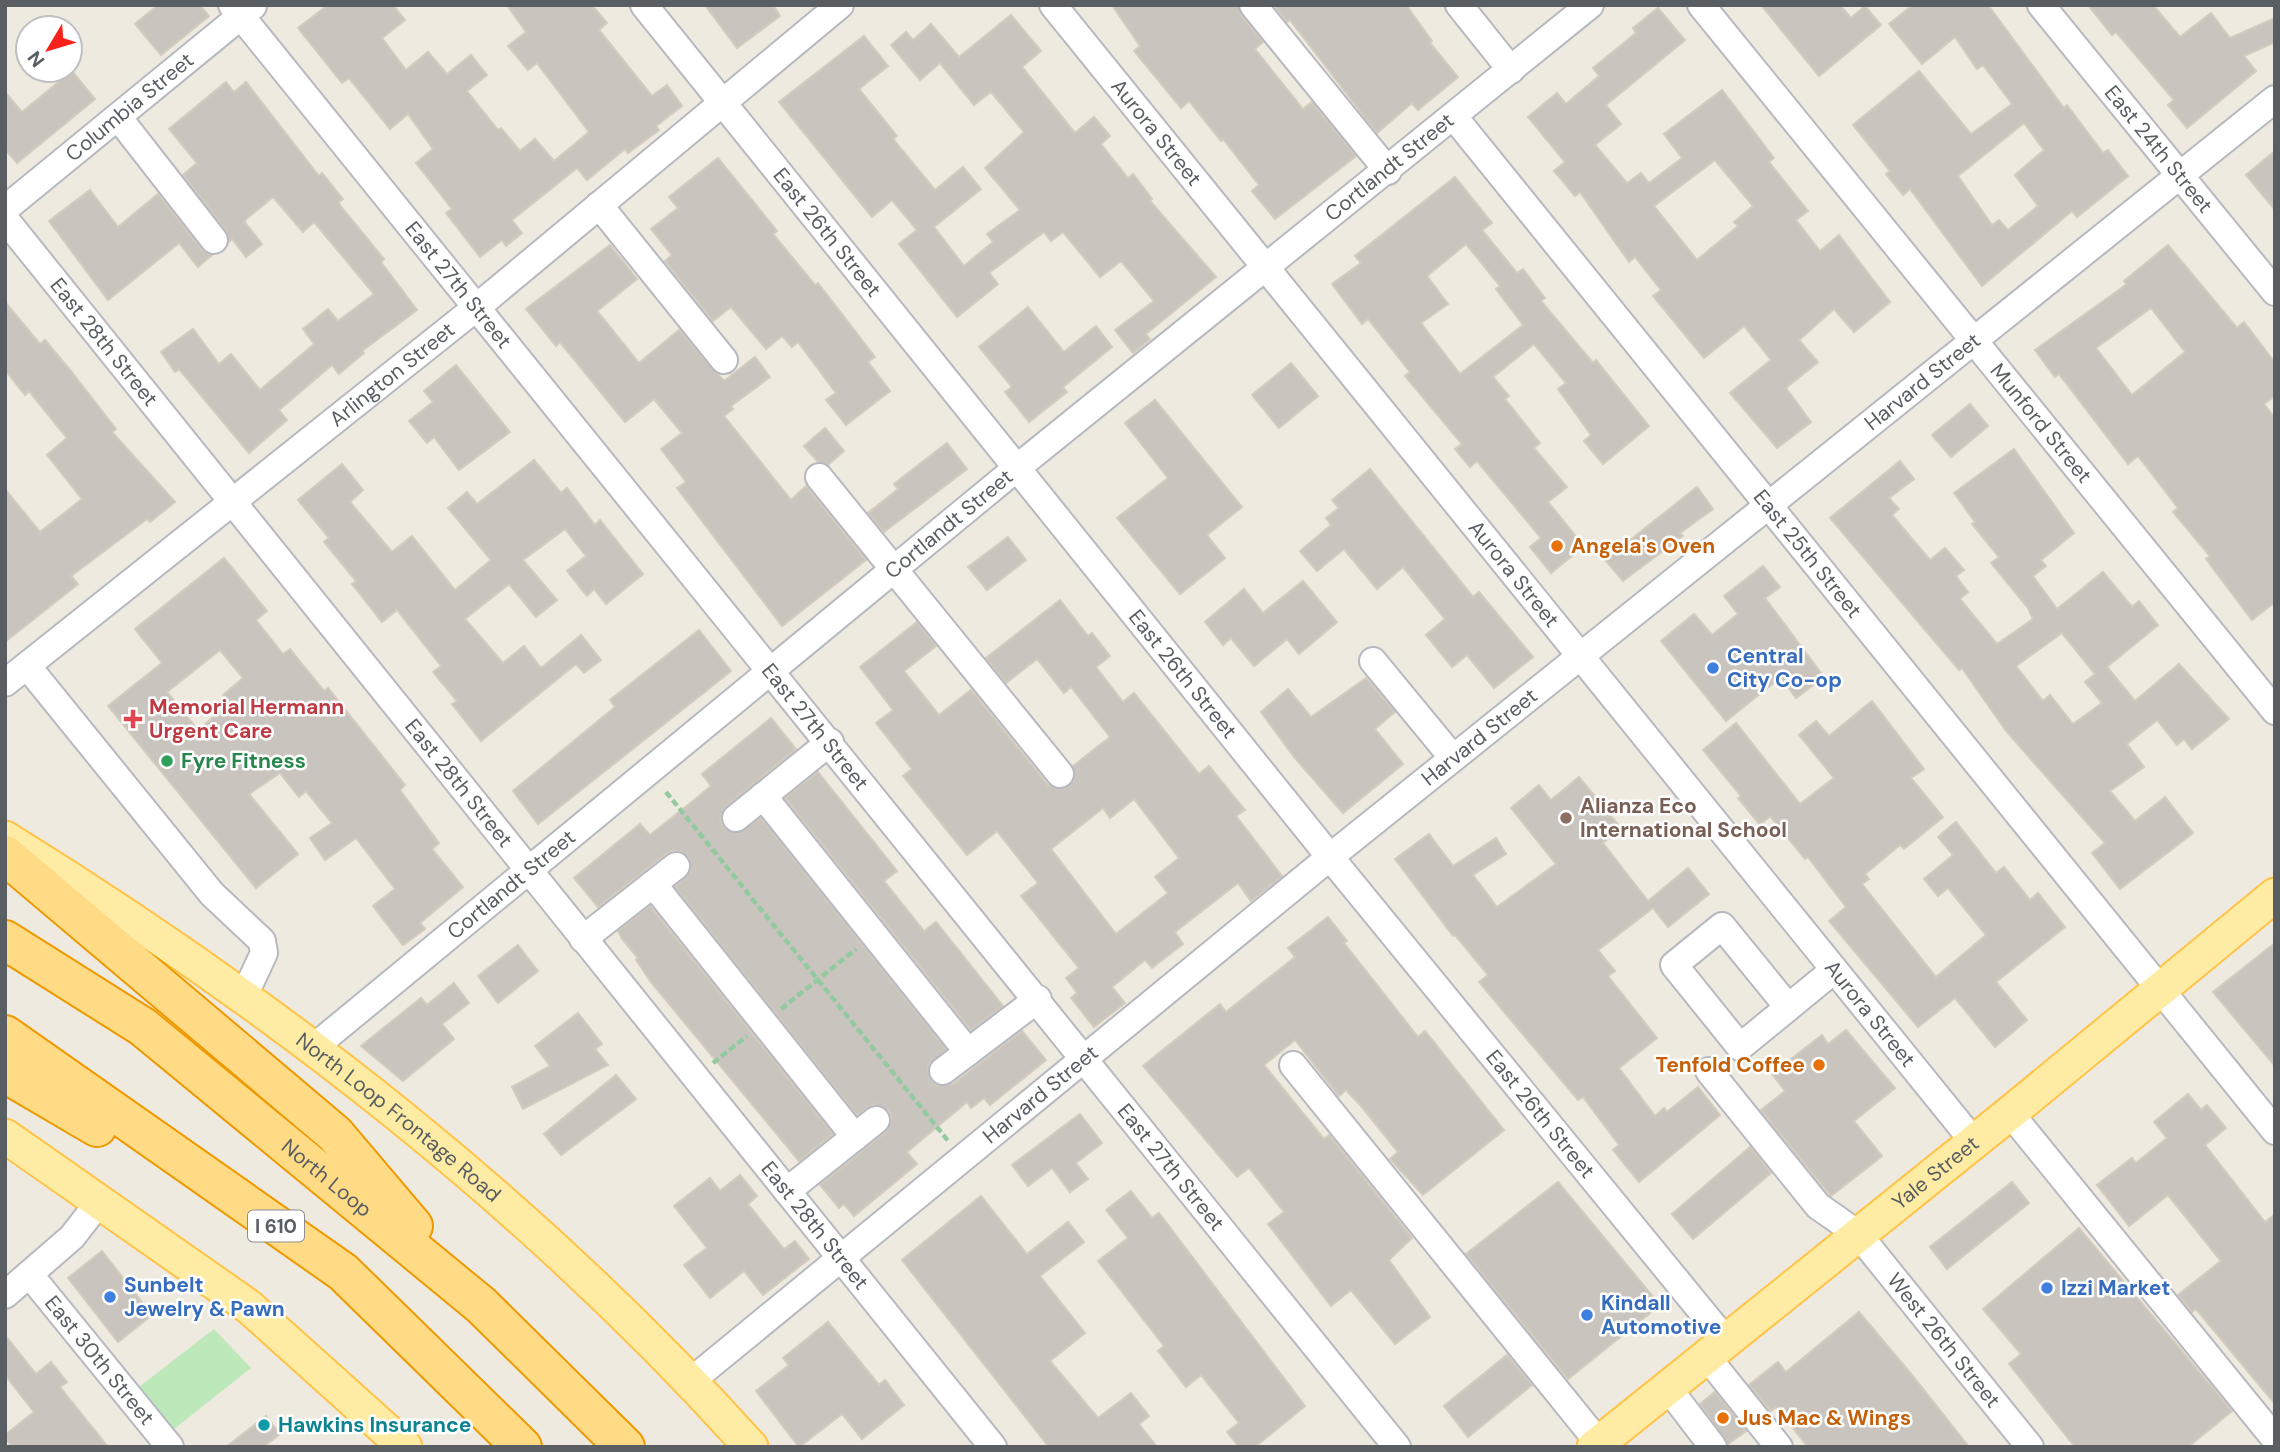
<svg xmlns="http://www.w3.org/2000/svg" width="2280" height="1452" font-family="'DM Sans',sans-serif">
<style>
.green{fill:#bce8ba}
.building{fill:#c9c4bd;stroke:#d3cbbe;stroke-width:2;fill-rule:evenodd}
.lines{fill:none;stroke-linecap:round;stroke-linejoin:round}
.minor-casing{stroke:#b6b9bf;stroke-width:30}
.major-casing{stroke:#ffc348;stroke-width:37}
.highway-casing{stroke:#e90;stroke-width:42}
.path{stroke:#92ca9f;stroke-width:4.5;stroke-dasharray:7 3.5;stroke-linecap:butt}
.minor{stroke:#fff;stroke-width:26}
.major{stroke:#ffeca4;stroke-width:33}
.highway{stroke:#ffdb86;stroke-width:38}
.food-dot{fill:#e8710a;stroke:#fff;stroke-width:2.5}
.shop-dot{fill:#3f7fe0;stroke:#fff;stroke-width:2.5}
.health-dot{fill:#e0444e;stroke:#fff;stroke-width:2.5}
.leisure-dot{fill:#2e9e5b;stroke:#fff;stroke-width:2.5}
.education-dot{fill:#8d6e63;stroke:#fff;stroke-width:2.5}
.culture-dot{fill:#0f9aa8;stroke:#fff;stroke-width:2.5}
.labels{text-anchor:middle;stroke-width:5;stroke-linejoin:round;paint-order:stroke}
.shield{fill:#fff;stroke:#8b8e92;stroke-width:2}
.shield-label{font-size:19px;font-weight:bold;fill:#595e63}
.street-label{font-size:21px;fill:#595e63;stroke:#fff}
.food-label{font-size:21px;font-weight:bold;fill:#c56008;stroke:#fff;text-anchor:start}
.shop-label{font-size:21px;font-weight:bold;fill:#366cbe;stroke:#fff;text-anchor:start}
.health-label{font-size:21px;font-weight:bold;fill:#be3a42;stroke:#fff;text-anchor:start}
.leisure-label{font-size:21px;font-weight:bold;fill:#27864d;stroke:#fff;text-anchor:start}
.education-label{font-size:21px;font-weight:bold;fill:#785e54;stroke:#fff;text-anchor:start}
.culture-label{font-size:21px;font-weight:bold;fill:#0d838f;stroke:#fff;text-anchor:start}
</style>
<rect width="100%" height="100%" fill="#eeeae0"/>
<!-- green -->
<polygon class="green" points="214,1329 251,1368 174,1429 139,1387"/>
<!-- building -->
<g class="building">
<polygon points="158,5 200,5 209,16 161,55 135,24"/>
<polygon points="328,5 393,5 405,20 382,38 406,70 428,52 447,74 471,55 487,75 467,91 498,130 501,128 520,151 535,139 554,161 589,132 537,63 528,70 508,46 526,32 507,5 592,5 607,23 599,30 652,96 667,85 682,106 656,126 659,130 628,153 625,149 587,180 577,168 512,220 522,233 506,246 502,240 480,257 446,213 452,209 416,163 433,149 408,114 390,129 349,78 342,83 298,28"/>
<polygon points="705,5 773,5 780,16 737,48"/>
<polygon points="1112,5 1238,5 1241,15 1263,42 1255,49 1303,109 1312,102 1356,156 1275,219 1252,191 1259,185 1223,139 1221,141 1189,101 1181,108 1134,51 1140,46"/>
<polygon points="1274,5 1406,5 1432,41 1430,43 1458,77 1418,110 1412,103 1377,133 1290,20 1287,22"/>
<polygon points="1761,5 1840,5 1851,18 1865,6 1881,25 1819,76"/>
<path d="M1913,5H1988L2064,108L2067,105L2103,153L2108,150L2128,176L2077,217L2072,211L1982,286L1910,189L1903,195L1886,174L1890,171L1853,125L1919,71L1971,134L2012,104L1983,65L1977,69L1955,37L1922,64L1889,24ZM2024,123L2044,150L2015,175L2038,206L2008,230L1999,220L1992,225L1958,176Z"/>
<polygon points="2088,5 2153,5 2180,37 2211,13 2230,38 2275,18 2275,42 2244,56 2256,71 2187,128 2168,105 2174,100 2116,32 2112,35"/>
<path d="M1658,8L1685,40L1606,105L1621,124L1595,145L1627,183L1641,173L1649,183L1682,158L1664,134L1722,90L1774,158L1769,162L1808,211L1796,220L1820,251L1839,235L1890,302L1854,332L1834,309L1799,340L1818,362L1786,388L1811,422L1777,448L1730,393L1771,360L1744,326L1704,358L1653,296L1661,290L1635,257L1629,262L1580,192L1575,196L1554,171L1565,162L1528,117L1557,93L1566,104L1599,76L1593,68L1636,33L1633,28ZM1715,160L1753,206L1734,222L1738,226L1697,260L1654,206Z"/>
<polygon points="1011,15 1041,51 1022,67 1075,133 1094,117 1110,136 1101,144 1128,178 1133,174 1152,199 1150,201 1216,277 1146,334 1150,339 1133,353 1115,330 1154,301 1121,261 1100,277 1063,232 1051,241 1044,232 989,273 998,284 957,317 899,244 917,230 892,200 872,217 779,102 864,36 888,66 859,89 897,136 893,139 935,190 963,167 981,189 934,227 964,266 993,242 987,234 1020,210 985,168 1024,132 991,92 974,105 940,63 920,80 891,45 906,32 913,40 931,24 959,57"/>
<polygon points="72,71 95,99 17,163 5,149 5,92 22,112"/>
<polygon points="226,82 234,92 246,82 319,176 322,173 343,199 338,203 384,259 381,262 417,310 362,351 364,353 339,374 332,365 279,410 287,420 249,453 179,369 175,372 161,352 193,329 219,364 231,354 260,390 314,344 303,329 328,309 338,321 374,294 314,222 303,232 273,197 244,221 262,244 246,257 232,239 229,242 226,230 183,175 197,163 169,129"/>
<polygon points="2275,151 2275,210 2246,175"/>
<polygon points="718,158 777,231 773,234 815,285 818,283 875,357 868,362 890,391 846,425 826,400 836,393 798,342 792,347 782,336 766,349 731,307 713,321 665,261 672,255 651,229 678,208 669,197"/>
<path d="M1455,177L1492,223L1482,230L1517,273L1523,269L1545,298L1541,301L1593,363L1596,360L1649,426L1603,464L1584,441L1591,435L1558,389L1566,383L1534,344L1493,377L1509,396L1505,399L1540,443L1534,448L1567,487L1548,502L1584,546L1551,573L1530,547L1541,538L1477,461L1470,467L1455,449L1462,444L1405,376L1410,372L1368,319L1362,324L1332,284L1361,263L1355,256ZM1466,244L1500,286L1496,289L1523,325L1460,374L1421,323L1448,304L1427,276Z"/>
<polygon points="90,190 118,227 158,194 202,250 212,255 198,267 179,243 108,300 49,221"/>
<polygon points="610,245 637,279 597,311 639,363 679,330 724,381 755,357 770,377 731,406 733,409 724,416 791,500 806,486 866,560 782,626 677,488 686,482 661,449 682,433 654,399 625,422 560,342 556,346 526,309"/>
<path d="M2168,245L2237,328L2244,322L2275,363V396L2264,404L2275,418V602L2252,620L2206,559L2210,556L2173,512L2178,508L2138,456L2128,464L2059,374L2055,377L2035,350L2127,284L2124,281ZM2151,308L2185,352L2132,395L2096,348Z"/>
<polygon points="5,302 40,344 45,340 70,370 116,429 112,432 175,502 150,522 147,519 71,576 78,584 5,642 5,489 40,532 82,499 47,455 67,438 29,391 25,395 5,370"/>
<polygon points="1028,307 1064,352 1096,326 1112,347 1063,387 1067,392 1029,422 1005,392 1012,387 979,347"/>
<polygon points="1291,363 1318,396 1279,428 1252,395"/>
<polygon points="456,365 510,432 459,470 434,437 427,443 409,421 433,402 424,391"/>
<polygon points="1155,400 1242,507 1207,535 1225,558 1180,594 1117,518 1168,478 1125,423"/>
<polygon points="1970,404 1988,426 1951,457 1932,435"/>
<polygon points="825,428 844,451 828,465 817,461 804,446"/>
<polygon points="947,443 967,469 884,532 868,513 898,489 894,484"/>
<path d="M2014,449L2074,533L2041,560L2046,566L2033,576L2057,609L2103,572L2132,607L2139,601L2158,625L2107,667L2135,701L2179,664L2229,719L2192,749L2184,739L2177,745L2157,720L2127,744L2144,767L2110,791L2135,821L2165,797L2193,833L2120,889L2092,853L2105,843L2006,731L1962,668L1959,670L1830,518L1900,461L1914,479L1889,498L1899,509L1892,515L1930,560L1945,548L1964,570L1956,576L1968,592L1960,599L1997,644L2033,619L2028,608L1991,563L1999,557L1972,524L1975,522L1954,493ZM2062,633L2095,674L2085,682L2102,703L2073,724L2050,695L2043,701L2016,666Z"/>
<polygon points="534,460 561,493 567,488 595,525 600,520 643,574 606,604 594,589 587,596 567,571 586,556 565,529 523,560 557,600 536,617 509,584 465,619 503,663 524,646 541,668 581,635 601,660 584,673 576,664 481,741 452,704 457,701 433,672 441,666 397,610 382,622 352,584 356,581 324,542 329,538 298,500 342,464 363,490 350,502 392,552 412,536 455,590 491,560 448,508 467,492 477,504"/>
<polygon points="1370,469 1473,597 1479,592 1533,657 1494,688 1467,655 1452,667 1426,635 1445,619 1403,567 1377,589 1344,549 1317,571 1300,551 1331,525 1326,518 1339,508 1332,500"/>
<polygon points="1697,487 1713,509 1680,533 1683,536 1623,581 1605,560"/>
<polygon points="1008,537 1026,560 987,590 968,567"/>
<path d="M224,558L267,611L256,620L283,654L290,649L324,691L328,688L405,785L400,790L439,843L432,849L463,887L420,923L425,929L403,945L373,906L395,889L356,838L325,860L310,838L332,823L306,791L299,797L280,773L249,794L298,854L256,888L108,706L162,663L135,629ZM220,650L243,678L223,695L230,703L198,730L167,692Z"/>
<polygon points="1763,566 1780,587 1765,598 1824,677 1796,698 1781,677 1726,721 1661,641 1694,614 1712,635 1738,614 1724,596"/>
<polygon points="1303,581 1337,622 1299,654 1287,639 1254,666 1231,638 1223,645 1205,622 1244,589 1263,613"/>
<path d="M1060,600L1088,636L1092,633L1110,656L1096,667L1123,702L1134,693L1199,774L1209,766L1245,810L1236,816L1282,876L1251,901L1238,883L1175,932L1183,944L1152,968L1145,960L1112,987L1125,1003L1094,1027L1071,998L1077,993L1066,978L1079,968L1021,896L1038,883L997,831L967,855L903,776L912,769L876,723L893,710L860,667L917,622L936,646L904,671L939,715L971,690L1048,785L1063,789L1074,780L1073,766L1110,737L1071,687L1064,693L1037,659L1006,683L986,658ZM1134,799L1179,858L1155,877L1168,893L1116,934L1051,849L1103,808L1110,818Z"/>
<polygon points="699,630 731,671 538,824 513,791 615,707 610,700"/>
<polygon points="1366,678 1395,712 1375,729 1403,764 1343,813 1294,757 1261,712 1288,689 1311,717"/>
<polygon points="1872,701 1924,769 1911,778 1943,817 1904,849 1900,845 1865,874 1869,879 1862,884 1936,977 1986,935 1948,888 1938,896 1924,879 1953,855 1938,837 1956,822 1996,873 2004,867 2030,900 2038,893 2065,927 1996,982 2027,1020 1995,1047 1955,998 1918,1027 1829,921 1846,907 1808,857 1805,859 1770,816 1760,825 1738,798 1741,796 1703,750 1736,723 1800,804 1834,778 1799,735 1816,721 1829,736"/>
<polygon points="771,718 796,749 726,806 720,820 724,828 739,833 761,818 946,1049 928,1066 930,1080 936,1085 953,1084 1022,1031 1046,1060 990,1105 984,1098 971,1108 967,1102 907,1152 917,1164 854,1216 844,1204 839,1208 820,1185 886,1132 892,1118 889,1111 874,1104 857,1115 675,887 690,872 688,856 674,850 667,853 598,907 574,878 640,824 650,835 688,805 711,786 702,774"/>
<polygon points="818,772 897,871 884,881 924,931 936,922 1003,1006 971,1030 785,798"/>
<polygon points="1579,777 1621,828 1603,843 1648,901 1688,868 1709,894 1668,927 1653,908 1598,950 1615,971 1608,976 1657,1038 1619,1068 1655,1116 1664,1108 1667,1112 1698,1087 1720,1115 1639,1182 1613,1150 1619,1145 1583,1097 1578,1100 1479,982 1488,975 1455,935 1453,936 1395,859 1429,834 1453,866 1496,838 1506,854 1473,875 1497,907 1556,864 1511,808 1539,785 1551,800"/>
<polygon points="650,906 833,1134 799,1161 650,981 636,960 638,958 622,939 618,931"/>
<polygon points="1328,917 1347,941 1344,943 1418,1037 1425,1031 1504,1130 1423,1195 1390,1159 1398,1152 1361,1106 1346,1090 1339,1096 1295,1040 1264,1065 1324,1139 1329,1135 1412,1238 1389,1260 1430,1317 1395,1344 1351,1290 1331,1306 1268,1224 1284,1212 1249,1168 1237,1177 1143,1066 1220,1004 1226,1012 1295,957 1288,948"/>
<polygon points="2275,943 2275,1066 2213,992"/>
<polygon points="518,945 538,971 498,1003 478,976"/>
<polygon points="454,983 469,1003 442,1024 454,1039 403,1081 361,1046 421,998 427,1005"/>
<polygon points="578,1013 602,1044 595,1049 608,1065 523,1109 512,1087 550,1066 535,1046"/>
<polygon points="1846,1030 1895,1088 1854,1121 1882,1156 1831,1196 1761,1110 1785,1091 1772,1074 1822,1035 1828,1044"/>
<polygon points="616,1075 636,1099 561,1155 544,1134"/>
<polygon points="2188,1094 2201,1110 2207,1105 2226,1128 2205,1145 2265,1222 2275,1214 2275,1404 2196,1309 2192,1312 2178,1295 2221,1261 2168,1195 2129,1226 2097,1185 2132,1158 2136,1163 2167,1138 2154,1122"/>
<polygon points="1080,1114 1102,1143 1076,1163 1088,1179 1070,1192 1052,1168 1028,1186 1012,1165"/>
<polygon points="1750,1147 1771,1173 1693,1239 1672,1214"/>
<polygon points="740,1175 757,1196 748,1204 784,1249 795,1241 809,1259 763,1295 744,1271 710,1298 684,1265 707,1248 674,1206 710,1178 720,1191"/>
<polygon points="1558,1182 1660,1305 1568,1379 1466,1254"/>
<polygon points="2012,1182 2029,1203 1947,1269 1930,1247"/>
<polygon points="1131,1191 1152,1218 1159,1213 1305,1406 1255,1447 1239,1447 1227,1432 1239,1423 1201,1375 1186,1387 1158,1351 1164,1346 1098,1261 1128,1238 1106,1210"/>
<polygon points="981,1196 1027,1254 1068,1222 1084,1242 1040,1276 1085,1333 1050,1361 1098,1418 1131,1393 1149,1416 1139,1424 1157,1447 1049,1447 902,1260"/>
<polygon points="2079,1228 2232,1411 2188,1447 2075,1447 2009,1364 2021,1354 1983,1309"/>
<polygon points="102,1251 152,1315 118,1342 68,1278"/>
<polygon points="1859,1312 1912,1375 1969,1447 1808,1447 1776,1407 1771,1411 1749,1385 1778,1362 1786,1372"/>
<polygon points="828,1322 879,1385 885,1380 904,1405 862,1439 842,1414 799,1447 756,1391 789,1365 783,1358"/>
<polygon points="5,1335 36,1374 51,1362 67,1382 60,1387 108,1447 11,1447 5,1435 34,1412 5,1375"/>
<polygon points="1507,1355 1532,1385 1468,1437 1444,1406"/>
<polygon points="1715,1392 1746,1431 1728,1444 1700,1404"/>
<polygon points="266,1416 280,1434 263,1447 226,1447"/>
</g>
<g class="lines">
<defs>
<g id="minor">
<path id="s1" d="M232,5L1397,1447"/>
<path id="s2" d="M644,5L1330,857L1726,1341"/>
<path id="s3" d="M1053,5L1974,1142"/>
<polyline points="1253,5 1388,171"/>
<polyline points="1459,5 1511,70"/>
<path id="s4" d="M1701,5L2275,711"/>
<path id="s5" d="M2041,5L2275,292"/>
<polyline points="118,117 214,240"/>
<path id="s6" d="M1454,117L2275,1131"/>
<polyline points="599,205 724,360"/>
<path id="s7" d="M5,209L253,6"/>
<path id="s8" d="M5,219L993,1447"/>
<polyline points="819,477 1060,774"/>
<polyline points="1373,661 1453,758"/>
<polyline points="28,667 212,894 262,941 264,953 244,996"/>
<path id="s9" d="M5,683L477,307L840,5"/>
<polyline points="763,796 968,1052"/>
<polyline points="736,818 830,742"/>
<polyline points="653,884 855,1137"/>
<polyline points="583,939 676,866"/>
<polyline points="1788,1007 1722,926 1674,965 1740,1047 1834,970"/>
<path id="s10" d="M313,1048L1018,467L1590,5"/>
<polyline points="1293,1065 1599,1443"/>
<polyline points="943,1071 1038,999"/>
<path id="s11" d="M1709,1071L1818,1206L1858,1234L2030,1447"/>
<polyline points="2010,1113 2275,1439"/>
<polyline points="787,1191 876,1120"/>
<path id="s12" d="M30,1275L170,1447"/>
<polyline points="5,1295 72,1237 100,1201"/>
<polyline points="1707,1357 1779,1447"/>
<path id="s13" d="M691,1381L1330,857L2275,99"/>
<polyline points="1668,1388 1713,1447"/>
</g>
<g id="major">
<path id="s14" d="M5,838C281,1009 533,1205 751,1447"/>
<polyline points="5,1136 248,1306 405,1447"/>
<path id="s15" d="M1594,1447L2010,1113L2275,895"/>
</g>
<g id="highway">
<polyline points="5,855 335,1134 413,1226"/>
<path id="s16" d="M5,940L143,1027L481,1305L625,1447"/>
<polyline points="5,1035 343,1272 522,1447"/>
<polyline points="5,1073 97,1127"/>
</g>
</defs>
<!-- minor casing -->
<use href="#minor" class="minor-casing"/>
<!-- major casing -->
<use href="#major" class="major-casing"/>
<!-- highway casing -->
<use href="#highway" class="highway-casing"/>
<!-- path -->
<g class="path">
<polyline points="666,792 949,1142"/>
<polyline points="781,1009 856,949"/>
<polyline points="713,1063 747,1036"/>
</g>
<!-- minor -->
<use href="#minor" class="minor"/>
<!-- major -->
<use href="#major" class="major"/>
<!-- highway -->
<use href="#highway" class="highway"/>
</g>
<!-- markers -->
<g class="food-dot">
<circle cx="1557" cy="546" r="7"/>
<circle cx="1819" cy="1065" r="7"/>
<circle cx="1723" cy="1418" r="7"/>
</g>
<g class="shop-dot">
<circle cx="1713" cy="668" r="7"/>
<circle cx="2047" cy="1288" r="7"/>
<circle cx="110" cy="1297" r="7"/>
<circle cx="1587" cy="1315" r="7"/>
</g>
<path class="health-dot" d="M129.5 708.5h7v7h7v7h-7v7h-7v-7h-7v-7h7z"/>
<circle class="leisure-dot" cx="167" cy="761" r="7"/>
<circle class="education-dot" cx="1566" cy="818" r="7"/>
<circle class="culture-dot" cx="264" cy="1425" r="7"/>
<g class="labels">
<!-- shield labels -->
<rect class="shield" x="248" y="1210.5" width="56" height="31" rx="5"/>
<g class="shield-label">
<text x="276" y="1233">I 610</text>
</g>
<!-- street labels -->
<g class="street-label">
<text dy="7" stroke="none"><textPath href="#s7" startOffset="161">Columbia Street</textPath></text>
<text dy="7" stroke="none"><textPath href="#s3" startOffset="164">Aurora Street</textPath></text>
<text dy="7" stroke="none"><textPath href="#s5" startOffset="186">East 24th Street</textPath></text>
<text dy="7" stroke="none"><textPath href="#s10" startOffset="1391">Cortlandt Street</textPath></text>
<text dy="7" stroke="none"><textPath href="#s2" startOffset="292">East 26th Street</textPath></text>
<text dy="7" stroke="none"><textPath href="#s1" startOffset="360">East 27th Street</textPath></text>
<text dy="7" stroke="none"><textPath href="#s8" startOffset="158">East 28th Street</textPath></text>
<text dy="7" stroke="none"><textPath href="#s9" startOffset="495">Arlington Street</textPath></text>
<text dy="7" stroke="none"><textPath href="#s13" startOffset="1586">Harvard Street</textPath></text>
<text dy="7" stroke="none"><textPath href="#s4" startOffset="539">Munford Street</textPath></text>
<text dy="7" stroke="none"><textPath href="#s10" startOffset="824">Cortlandt Street</textPath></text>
<text dy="7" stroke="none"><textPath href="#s6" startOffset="562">East 25th Street</textPath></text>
<text dy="7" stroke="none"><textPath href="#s3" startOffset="732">Aurora Street</textPath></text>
<text dy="7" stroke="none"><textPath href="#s2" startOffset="859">East 26th Street</textPath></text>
<text dy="7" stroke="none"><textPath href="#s1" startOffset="928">East 27th Street</textPath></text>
<text dy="7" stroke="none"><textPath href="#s13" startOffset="1018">Harvard Street</textPath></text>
<text dy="7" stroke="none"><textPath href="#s8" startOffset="724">East 28th Street</textPath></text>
<text dy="7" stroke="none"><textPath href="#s10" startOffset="257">Cortlandt Street</textPath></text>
<text dy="7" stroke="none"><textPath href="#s3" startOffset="1298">Aurora Street</textPath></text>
<text dy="7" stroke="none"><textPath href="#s13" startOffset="452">Harvard Street</textPath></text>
<text dy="7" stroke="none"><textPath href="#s2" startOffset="1426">East 26th Street</textPath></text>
<text dy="7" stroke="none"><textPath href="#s14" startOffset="483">North Loop Frontage Road</textPath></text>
<text dy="7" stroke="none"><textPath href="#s1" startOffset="1494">East 27th Street</textPath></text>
<text dy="7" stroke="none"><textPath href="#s15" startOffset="438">Yale Street</textPath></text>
<text dy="7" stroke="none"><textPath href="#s16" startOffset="401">North Loop</textPath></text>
<text dy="7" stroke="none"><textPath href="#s8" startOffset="1292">East 28th Street</textPath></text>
<text dy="7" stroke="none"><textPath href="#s11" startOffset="359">West 26th Street</textPath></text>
<text dy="7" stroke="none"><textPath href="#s12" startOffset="110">East 30th Street</textPath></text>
</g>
<!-- food labels -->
<g class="food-label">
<text x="1571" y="553">Angela's Oven</text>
<text x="1805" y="1072" text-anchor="end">Tenfold Coffee</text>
<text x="1737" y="1425">Jus Mac &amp; Wings</text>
</g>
<!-- shop labels -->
<g class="shop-label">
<text x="1727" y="663">Central<tspan x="1727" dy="24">City Co-op</tspan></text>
<text x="124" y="1292">Sunbelt<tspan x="124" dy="24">Jewelry &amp; Pawn</tspan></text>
<text x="2061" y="1295">Izzi Market</text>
<text x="1601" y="1310">Kindall<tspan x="1601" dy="24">Automotive</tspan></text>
</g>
<!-- health labels -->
<g class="health-label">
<text x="149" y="714">Memorial Hermann<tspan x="149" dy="24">Urgent Care</tspan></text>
</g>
<!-- leisure labels -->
<g class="leisure-label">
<text x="181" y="768">Fyre Fitness</text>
</g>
<!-- education labels -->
<g class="education-label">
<text x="1580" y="813">Alianza Eco<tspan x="1580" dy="24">International School</tspan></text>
</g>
<!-- culture labels -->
<g class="culture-label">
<text x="278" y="1432">Hawkins Insurance</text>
</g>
</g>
<!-- border -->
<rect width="2280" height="1452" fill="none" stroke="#595e63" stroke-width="14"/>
<!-- north arrow -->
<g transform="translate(49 49) rotate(232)"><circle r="33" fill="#ffffff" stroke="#bdbfc1" stroke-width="2"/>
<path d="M0-5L12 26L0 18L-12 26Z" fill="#fa211a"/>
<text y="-10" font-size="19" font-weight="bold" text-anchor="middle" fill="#595e63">N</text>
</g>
</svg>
